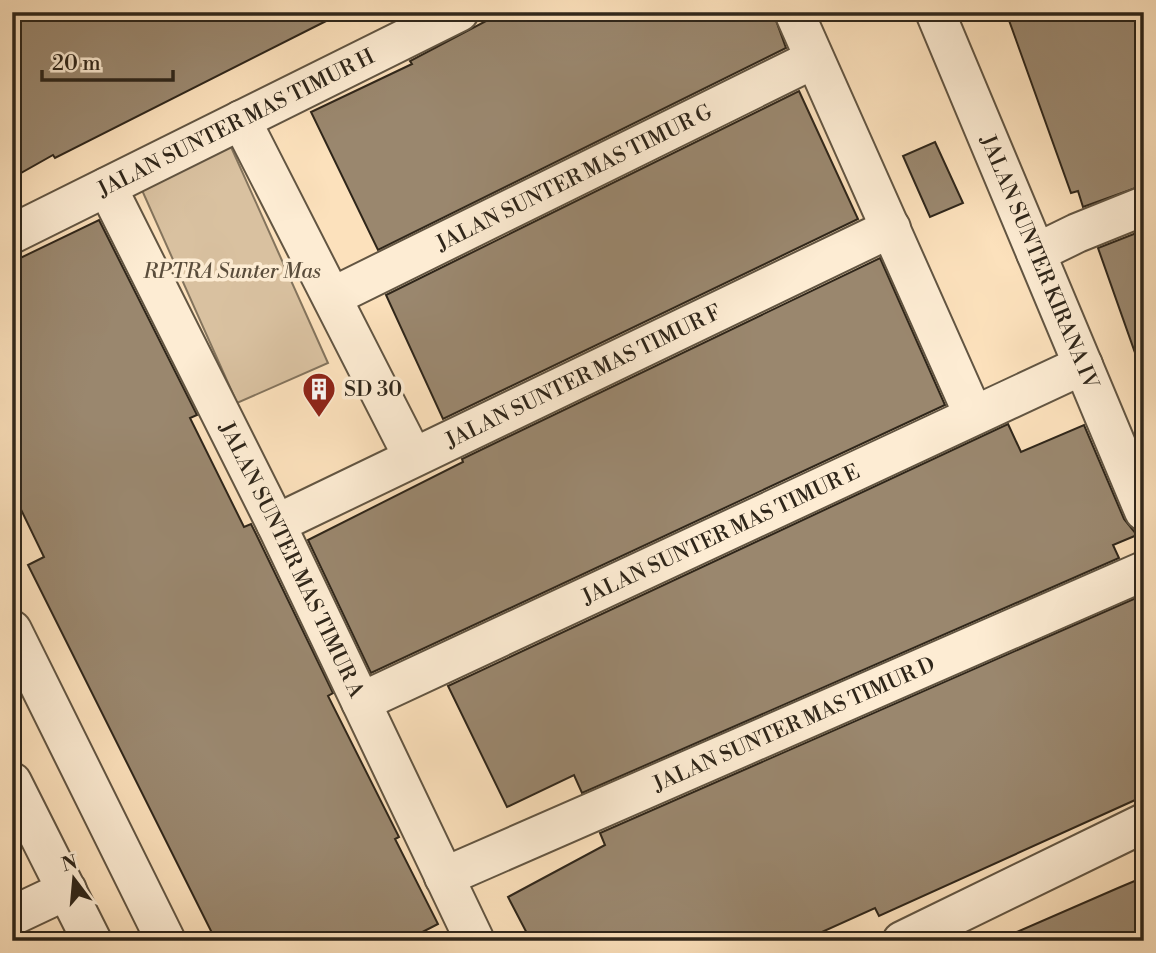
<svg xmlns="http://www.w3.org/2000/svg" width="1156" height="953" font-family="'Libre Bodoni',serif">
<style>
.green{fill:#d9c1a0;stroke:#84745d;stroke-width:2}
.building{fill:#9a876e;stroke:#2f261a;stroke-width:2}
.lines{fill:none;stroke-linecap:round;stroke-linejoin:round}
.street-casing{stroke:#625542;stroke-width:42}
.street{stroke:#fdecd3;stroke-width:38}
.labels{text-anchor:middle;stroke-width:7;stroke-linejoin:round;paint-order:stroke}
.street-label{font-size:21px;fill:#2f261a;stroke:#fdecd3}
.park-label{font-size:21px;font-style:italic;fill:#5a4d3c;stroke:#fdecd3}
.poi-label{font-size:21px;fill:#2f261a;stroke:#fdecd3;text-anchor:start}
</style>
<rect width="100%" height="100%" fill="#fce1bc"/>
<filter id="stains"><feTurbulence type="fractalNoise" baseFrequency=".00286" numOctaves="4"/><feColorMatrix values="0 0 0 0 .2 0 0 0 0 .09 0 0 0 0 .02 0 0 0 .5 -.17"/></filter>
<radialGradient id="worn" r=".72"><stop offset=".6" stop-color="#630" stop-opacity="0"/><stop offset="1" stop-color="#630" stop-opacity=".3"/></radialGradient>
<!-- green -->
<polygon class="green" points="227,138 328,363 237,403 137,179"/>
<!-- building -->
<g class="building">
<polygon points="12,12 344,12 55,158 53,155 12,178"/>
<polygon points="503,12 773,12 786,48 378,250 311,112 412,64 410,61"/>
<polygon points="1006,12 1144,12 1144,185 1083,207 1078,191 1071,193"/>
<polygon points="799,91 858,219 443,419 386,295"/>
<polygon points="935,142 963,203 930,217 903,156"/>
<polygon points="99,220 197,415 190,418 244,527 251,524 256,534 333,693 328,696 399,837 395,839 438,924 405,941 216,941 28,565 44,557 12,491 12,262"/>
<polygon points="1144,230 1144,363 1139,364 1098,248"/>
<polygon points="880,258 945,405 371,673 308,540 463,462 462,459"/>
<polygon points="1008,424 1021,452 1084,425 1124,519 1137,535 1113,545 1119,558 582,793 574,775 507,807 448,686"/>
<polygon points="1136,598 1144,616 1144,796 879,916 875,908 802,941 531,941 508,897 605,845 600,833"/>
<polygon points="1144,877 1144,941 996,941 1118,888"/>
</g>
<g class="lines">
<defs>
<g id="street">
<polyline points="794,12 973,414"/>
<path id="s1" d="M935,12L1144,511"/>
<polyline points="241,120 413,457"/>
<path id="s2" d="M107,187L276,524L475,941"/>
<path id="s3" d="M12,234L459,12"/>
<polyline points="1036,253 1077,233 1144,206"/>
<path id="s4" d="M332,297L814,59"/>
<path id="s5" d="M276,524L891,228"/>
<polyline points="12,630 166,941"/>
<path id="s6" d="M361,702L1083,365"/>
<polyline points="12,782 92,941"/>
<path id="s7" d="M444,877L1144,571"/>
<polyline points="12,916 67,890"/>
<polyline points="902,941 1144,823"/>
</g>
</defs>
<!-- street casing -->
<use href="#street" class="street-casing"/>
<!-- street -->
<use href="#street" class="street"/>
</g>
<!-- icons -->
<defs>
<symbol id="building-pin" viewBox="-11 -11 22 30"><path d="M0 17L-7.5 6A9.5 9.5 0 1 1 7.5 6Z" fill="#8f2418" stroke="#fdecd3"/><path d="M-4-6H4V6H1V3H-1V6H-4ZM-2.5-4.3h1.7v1.8h-1.7ZM.8-4.3h1.7v1.8H.8ZM-2.5-1h1.7V.8h-1.7ZM.8-1h1.7V.8H.8Z" fill="#fff"/></symbol>
</defs>
<g fill-rule="evenodd">
<use href="#building-pin" x="300" y="370" width="38" height="52"/>
</g>
<g class="labels">
<!-- street labels -->
<g class="street-label">
<text dy="7" stroke="none"><textPath href="#s3" startOffset="250">JALAN SUNTER MAS TIMUR H</textPath></text>
<text dy="7" stroke="none"><textPath href="#s4" startOffset="270">JALAN SUNTER MAS TIMUR G</textPath></text>
<text dy="7" stroke="none"><textPath href="#s1" startOffset="271">JALAN SUNTER KIRANA IV</textPath></text>
<text dy="7" stroke="none"><textPath href="#s5" startOffset="341">JALAN SUNTER MAS TIMUR F</textPath></text>
<text dy="7" stroke="none"><textPath href="#s6" startOffset="397">JALAN SUNTER MAS TIMUR E</textPath></text>
<text dy="7" stroke="none"><textPath href="#s2" startOffset="416">JALAN SUNTER MAS TIMUR A</textPath></text>
<text dy="7" stroke="none"><textPath href="#s7" startOffset="382">JALAN SUNTER MAS TIMUR D</textPath></text>
</g>
<!-- park labels -->
<g class="park-label">
<text x="232" y="278">RPTRA Sunter Mas</text>
</g>
<!-- poi labels -->
<g class="poi-label">
<text x="344" y="396">SD 30</text>
</g>
</g>
<!-- margin -->
<rect width="1156" height="953" fill="none" stroke="#fce1bc" stroke-width="42"/>
<rect x="14" y="14" width="1128" height="925" fill="none" stroke="#2f261a" stroke-width="3.5"/>
<rect x="21" y="21" width="1114" height="911" fill="none" stroke="#2f261a" stroke-width="2"/>
<!-- north arrow -->
<g transform="translate(74 879) rotate(344)" stroke="#fdecd3" stroke-width="5" paint-order="stroke">
<path d="M0-5L12 26L0 18L-12 26Z" fill="#2f261a"/>
<text y="-10" font-size="19" font-weight="bold" text-anchor="middle" fill="#2f261a">N</text>
</g>
<!-- scale -->
<path d="M42 70v10h131v-10" fill="none" stroke="#2f261a" stroke-width="3.5"/>
<text x="52" y="70" font-size="21" fill="#2f261a" stroke="#fdecd3" stroke-width="5" paint-order="stroke">20 m</text>
<rect width="100%" height="100%" filter="url(#stains)"/>
<rect width="100%" height="100%" fill="url(#worn)"/>
</svg>
